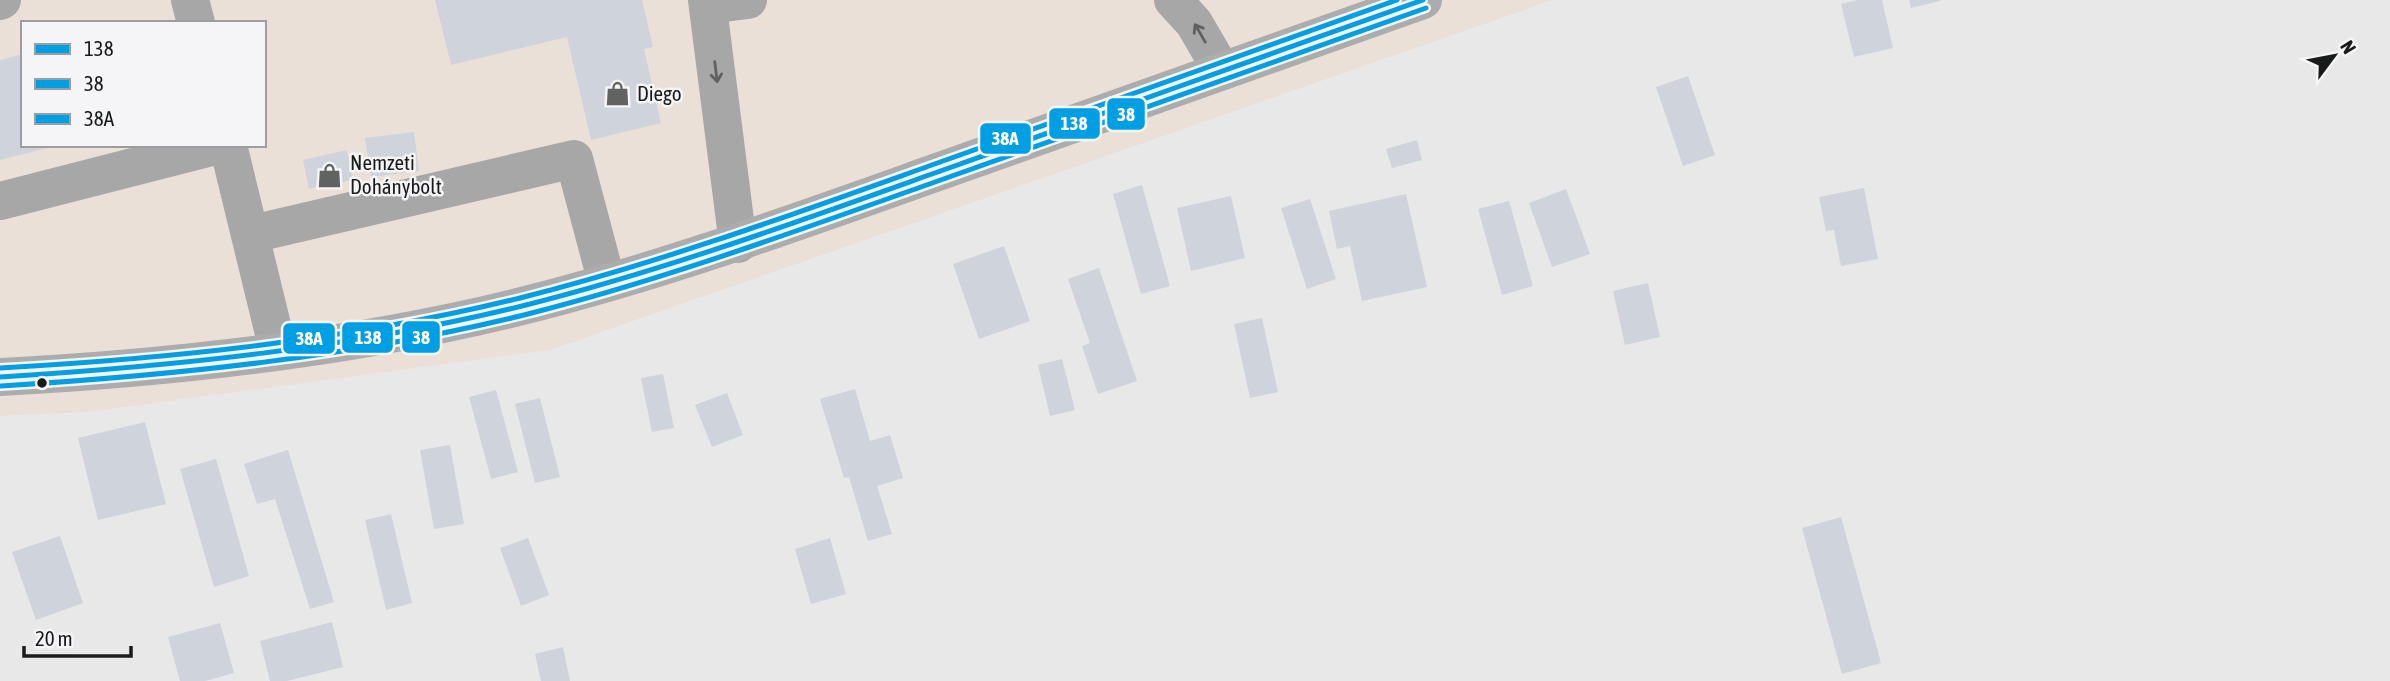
<svg xmlns="http://www.w3.org/2000/svg" width="2390" height="681" font-family="'Asap Condensed',sans-serif">
<style>
.industrial{fill:#ebe0d8;fill-rule:evenodd}
.building{fill:#cfd3db}
.lines{fill:none;stroke-linecap:round;stroke-linejoin:round}
.minor{stroke:#a8a7a7;stroke-width:38}
.major{stroke:#acacac;stroke-width:38}
.bus-1-casing{stroke:#f5f5f7;stroke-width:10}
.bus-2-casing{stroke:#f5f5f7;stroke-width:10}
.bus-3-casing{stroke:#f5f5f7;stroke-width:10}
.bus-1{stroke:#009ee3;stroke-width:5}
.bus-2{stroke:#009fe3;stroke-width:5}
.bus-3{stroke:#009fe3;stroke-width:5}
.oneway{stroke:#606060}
.bus-dot{fill:#191a1a;stroke:#f5f5f7;stroke-width:2.5}
.labels{text-anchor:middle;stroke-width:5;stroke-linejoin:round;paint-order:stroke}
.poi-label{font-size:21px;fill:#191a1a;stroke:#f5f5f7;text-anchor:start}
.line-badge{stroke:#f5f5f7;stroke-width:2.5}
.badge-label{font-size:19px;text-anchor:middle;font-weight:bold;fill:#fff}
</style>
<rect width="100%" height="100%" fill="#e8e8e8"/>
<!-- industrial -->
<path class="industrial" d="M0,0H1553L550,350L87,412L0,416ZM23,23H264V145H23Z"/>
<!-- building -->
<g class="building">
<polygon points="435,0 642,0 653,47 644,49 661,123 591,140 567,37 451,65"/>
<polygon points="1857,0 1882,0 1893,48 1854,57 1841,4"/>
<polygon points="1909,0 1940,0 1940,1 1911,8"/>
<polygon points="23,54 23,145 55,146 0,160 0,60"/>
<polygon points="1688,76 1715,155 1683,166 1656,87"/>
<polygon points="414,132 419,171 371,177 365,138"/>
<polygon points="1417,140 1422,160 1392,168 1386,149"/>
<polygon points="347,150 353,180 309,189 303,160"/>
<polygon points="1142,185 1170,286 1141,294 1113,194"/>
<polygon points="1864,188 1878,259 1841,266 1834,230 1826,231 1819,197"/>
<polygon points="1566,189 1590,254 1552,267 1529,203"/>
<polygon points="1406,194 1427,287 1362,301 1350,246 1337,249 1329,211"/>
<polygon points="1231,196 1245,258 1191,271 1177,208"/>
<polygon points="1310,199 1336,279 1307,289 1281,208"/>
<polygon points="1509,201 1533,286 1502,295 1478,209"/>
<polygon points="1004,246 1030,321 979,339 953,264"/>
<polygon points="1099,268 1137,381 1098,394 1082,346 1090,343 1068,279"/>
<polygon points="1648,283 1660,337 1625,345 1613,291"/>
<polygon points="1262,318 1278,392 1250,398 1234,324"/>
<polygon points="1062,359 1075,410 1050,416 1038,365"/>
<polygon points="663,374 674,428 652,432 641,378"/>
<polygon points="855,389 870,441 890,435 903,478 877,486 892,534 868,541 849,477 844,478 820,399"/>
<polygon points="496,390 518,472 491,479 469,397"/>
<polygon points="727,393 743,435 712,447 695,405"/>
<polygon points="540,398 560,477 535,483 515,404"/>
<polygon points="145,422 166,504 98,520 78,438"/>
<polygon points="450,445 464,524 434,529 420,450"/>
<polygon points="288,450 334,602 310,609 275,499 257,504 244,464"/>
<polygon points="216,459 249,576 214,587 180,469"/>
<polygon points="391,514 412,603 386,610 365,520"/>
<polygon points="1841,517 1881,663 1842,674 1802,528"/>
<polygon points="60,536 83,603 36,620 12,552"/>
<polygon points="528,538 549,595 521,606 500,548"/>
<polygon points="830,538 846,594 811,604 795,549"/>
<polygon points="332,622 343,667 287,681 270,681 260,641"/>
<polygon points="220,623 234,673 205,681 180,681 168,637"/>
<polygon points="563,647 570,681 541,681 535,654"/>
</g>
<g class="lines">
<!-- minor -->
<g class="minor">
<polyline points="190,0 196,23"/>
<polyline points="707,0 738,244"/>
<polyline points="1173,0 1194,23 1222,71"/>
<polyline points="0,1 2,0"/>
<polyline points="708,5 748,0"/>
<polyline points="228,145 278,350"/>
<polyline points="0,201 219,145"/>
<polyline points="252,234 574,159 607,283"/>
</g>
<!-- major -->
<path class="major" d="M0,377C174,368 353,348 522,306C662,271 797,222 932,174C1096,116 1259,58 1423,0"/>
<defs>
<path id="bus-1" d="M0,377C176,366 351,348 522,306C662,271 797,222 932,174C1096,116 1259,58 1423,0"/>
<path id="bus-2" d="M1,386C177,375 352,357 524,315C663,280 799,230 935,182C1098,124 1262,66 1426,8"/>
<path id="bus-3" d="M0,368C175,358 349,340 520,298C659,263 794,214 929,166C1085,110 1241,55 1397,0"/>
</defs>
<!-- bus-1 casing -->
<use href="#bus-1" class="bus-1-casing"/>
<!-- bus-2 casing -->
<use href="#bus-2" class="bus-2-casing"/>
<!-- bus-3 casing -->
<use href="#bus-3" class="bus-3-casing"/>
<!-- bus-1 -->
<use href="#bus-1" class="bus-1"/>
<!-- bus-2 -->
<use href="#bus-2" class="bus-2"/>
<!-- bus-3 -->
<use href="#bus-3" class="bus-3"/>
</g>
<!-- one-way arrows -->
<defs><path id="oneway-shaft" d="M-6 0H5M1.5-3L5.5 0L1.5 3" fill="none" stroke-width="1.6" stroke-linecap="round" stroke-linejoin="round" transform="scale(1.75)"/></defs>
<g class="oneway">
<use href="#oneway-shaft" transform="translate(1200 33) rotate(-120)"/>
<use href="#oneway-shaft" transform="translate(716 72) rotate(83)"/>
</g>
<!-- icons -->
<defs>
<symbol id="shop-bare" viewBox="-9 -9 18 18"><path d="M-5-2.5h2.3a2.7 3.5 0 0 1 5.4 0H5L5.5 6h-11ZM-1.5-2.5h3a1.5 2.3 0 0 0-3 0Z" fill="#616262" stroke="#f5f5f7" stroke-width="2.5" paint-order="stroke"/></symbol>
</defs>
<g fill-rule="evenodd">
<use href="#shop-bare" x="600" y="76" width="35" height="35"/>
<use href="#shop-bare" x="312" y="158" width="35" height="35"/>
</g>
<!-- markers -->
<circle class="bus-dot" cx="42" cy="383" r="6"/>
<g class="labels">
<!-- poi labels -->
<g class="poi-label">
<text x="637" y="101">Diego</text>
<text x="350" y="170">Nemzeti<tspan x="350" dy="24">Dohánybolt</tspan></text>
</g>
</g>
<g class="line-badge">
<rect x="1106" y="97" width="40" height="34" rx="7" fill="#009fe3"/>
<rect x="1048" y="107" width="53" height="33" rx="7" fill="#009ee3"/>
<rect x="979" y="122" width="53" height="33" rx="7" fill="#009fe3"/>
<rect x="401" y="320" width="40" height="34" rx="7" fill="#009fe3"/>
<rect x="341" y="321" width="53" height="33" rx="7" fill="#009ee3"/>
<rect x="282" y="322" width="54" height="33" rx="7" fill="#009fe3"/>
</g>
<g class="badge-label">
<text x="1126" y="121">38</text>
<text x="1074" y="130">138</text>
<text x="1005" y="145">38A</text>
<text x="421" y="344">38</text>
<text x="368" y="344">138</text>
<text x="309" y="345">38A</text>
</g>
<!-- legend -->
<rect x="21" y="21" width="245" height="126" fill="#f5f5f7" stroke="#9d9d9f" stroke-width="2"/>
<rect x="35" y="44" width="35" height="10" fill="#009ee3" stroke="#9d9d9f" stroke-width="2"/>
<text x="84" y="56" font-size="21" fill="#191a1a">138</text>
<rect x="35" y="79" width="35" height="10" fill="#009fe3" stroke="#9d9d9f" stroke-width="2"/>
<text x="84" y="91" font-size="21" fill="#191a1a">38</text>
<rect x="35" y="114" width="35" height="10" fill="#009fe3" stroke="#9d9d9f" stroke-width="2"/>
<text x="84" y="126" font-size="21" fill="#191a1a">38A</text>
<!-- north arrow -->
<g transform="translate(2334 56) rotate(58)" stroke="#f5f5f7" stroke-width="5" paint-order="stroke">
<path d="M0-5L12 26L0 18L-12 26Z" fill="#191a1a"/>
<text y="-10" font-size="19" font-weight="bold" text-anchor="middle" fill="#191a1a">N</text>
</g>
<!-- scale -->
<path d="M24 646v10h107v-10" fill="none" stroke="#191a1a" stroke-width="3.5"/>
<text x="35" y="646" font-size="21" fill="#191a1a" stroke="#f5f5f7" stroke-width="5" paint-order="stroke">20 m</text>
</svg>
